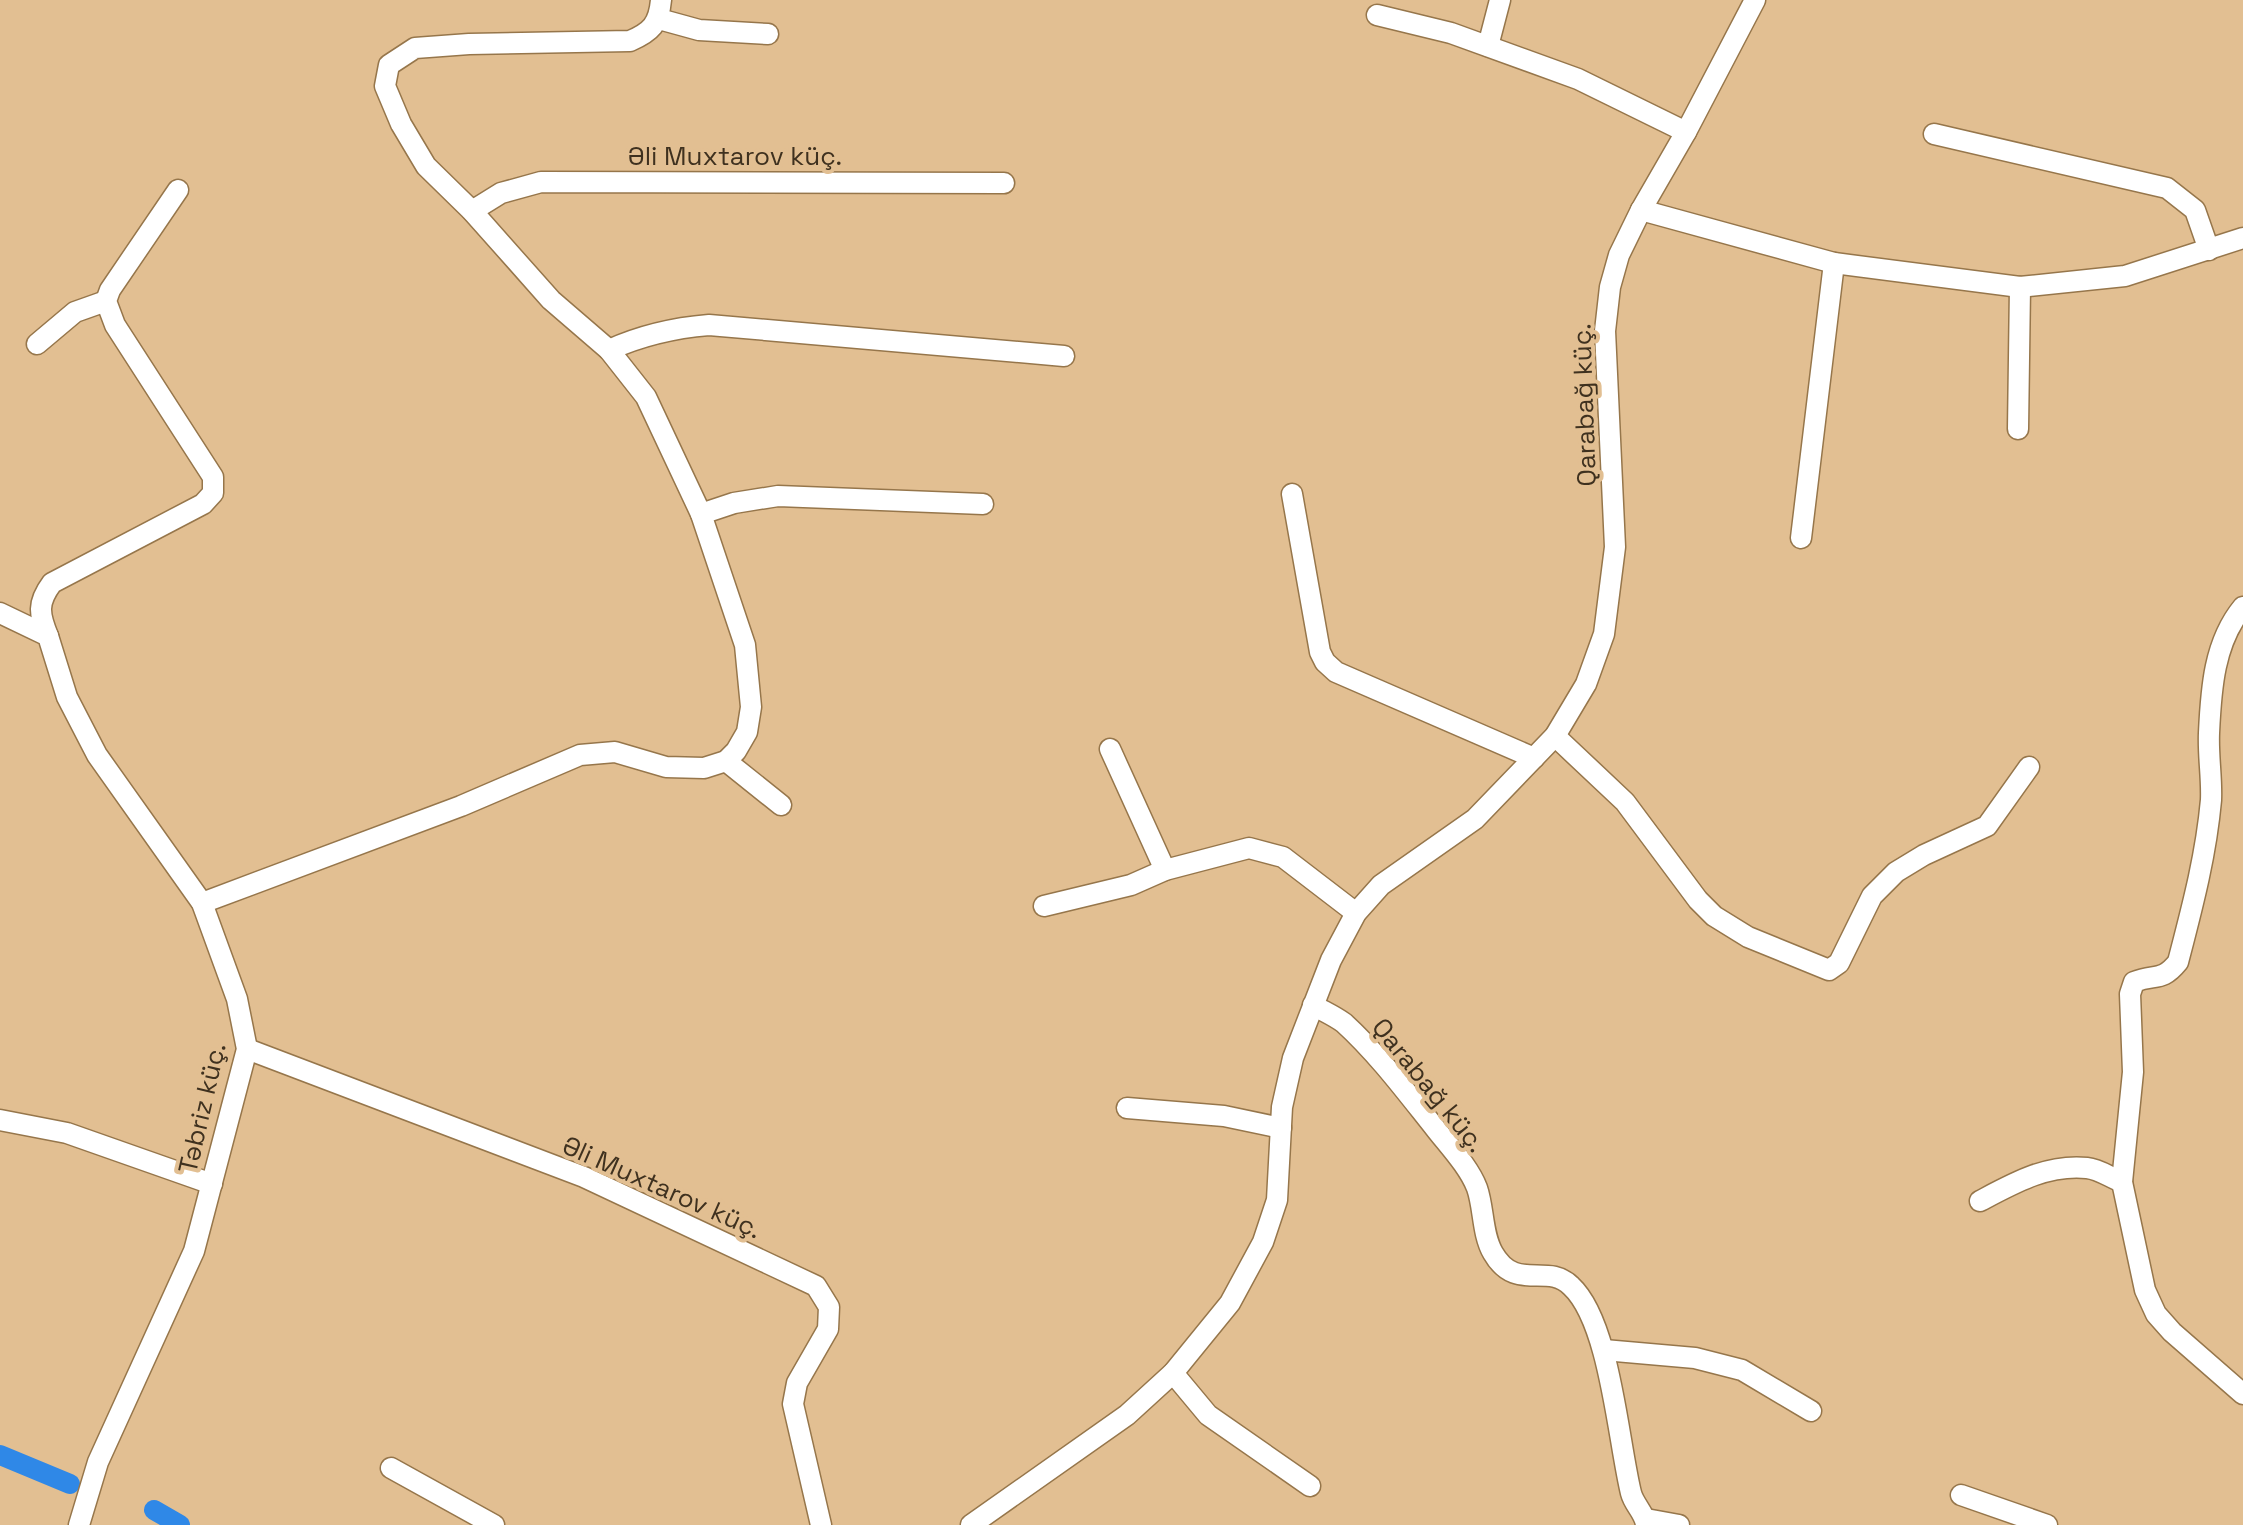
<svg xmlns="http://www.w3.org/2000/svg" width="2243" height="1525" font-family="'Space Grotesk',sans-serif">
<style>
.lines{fill:none;stroke-linecap:round;stroke-linejoin:round}
.canal{stroke:#2f88e7;stroke-width:20}
.minor-casing{stroke:#96764b;stroke-width:23}
.minor{stroke:#fff;stroke-width:20}
.labels{text-anchor:middle;stroke-width:8;stroke-linejoin:round;paint-order:stroke}
.street-label{font-size:26px;fill:#3f311f;stroke:#e2bf92}
</style>
<rect width="100%" height="100%" fill="#e2bf92"/>
<g class="lines">
<!-- canal -->
<g class="canal">
<polyline points="0,1455 70,1484"/>
<polyline points="154,1510 180,1525"/>
</g>
<defs>
<g id="minor">
<polyline points="1377,15 1451,33 1578,79 1686,132"/>
<polyline points="659,19 699,30 768,34"/>
<polyline points="1488,46 1500,0"/>
<polyline points="1934,134 2167,188 2195,210 2209,250"/>
<polyline points="1641,210 1834,263 2020,287 2125,276 2243,238"/>
<polyline points="472,211 501,193 541,182 1004,183"/>
<polyline points="37,344 75,312 106,301"/>
<path d="M609,350C642,335 672,328 709,325L1064,356"/>
<polyline points="2018,429 2020,287"/>
<polyline points="1292,494 1320,652 1325,662 1336,672 1534,758"/>
<polyline points="701,514 734,503 778,496 983,504"/>
<polyline points="1801,538 1834,263"/>
<path d="M2243,607C2214,642 2211,689 2209,733C2208,756 2212,778 2211,800C2206,856 2192,908 2178,962C2161,983 2155,973 2134,982L2130,994L2133,1072L2122,1182L2145,1290L2156,1314L2172,1332L2243,1394"/>
<polyline points="0,613 48,636 67,697 97,755 202,903 237,999 247,1049 194,1251 98,1462 79,1525"/>
<path d="M48,636C39,614 37,603 52,583L203,504L213,493V477L115,325L106,301L110,290L178,190"/>
<polyline points="1555,736 1625,802 1698,900 1714,916 1748,937 1829,970 1839,963 1872,896 1896,872 1924,855 1987,826 2029,767"/>
<polyline points="1110,749 1165,870"/>
<polyline points="726,761 781,805"/>
<path d="M202,903L461,806L580,755L615,752L666,767L704,768L726,761L736,751L747,732L751,707L745,645L701,514L646,397L609,350L551,300L472,211L426,166L401,124L385,86L389,65L415,48L469,44L630,41C651,32 659,24 661,0"/>
<polyline points="1044,906 1131,885 1165,870 1249,848 1283,857 1356,913"/>
<path d="M1313,1005C1323,1011 1335,1016 1344,1023C1378,1054 1407,1093 1435,1128C1449,1146 1469,1167 1477,1188C1484,1208 1482,1234 1493,1253C1516,1293 1547,1262 1571,1286C1610,1322 1618,1440 1631,1493C1634,1505 1645,1513 1646,1525"/>
<polyline points="247,1049 584,1177 816,1286 829,1307 828,1329 797,1383 793,1404 821,1525"/>
<polyline points="1127,1108 1224,1116 1281,1128"/>
<polyline points="0,1120 67,1133 212,1184"/>
<path d="M1980,1201C2014,1183 2047,1164 2087,1168C2099,1169 2111,1178 2122,1182"/>
<polyline points="1604,1350 1695,1358 1742,1370 1811,1411"/>
<polyline points="1173,1373 1208,1415 1310,1486"/>
<polyline points="391,1468 494,1525"/>
<polyline points="1961,1495 2047,1525"/>
<polyline points="1646,1519 1679,1525"/>
<polyline points="971,1525 1127,1415 1173,1373 1230,1303 1263,1242 1277,1200 1282,1107 1293,1058 1331,960 1356,913 1381,885 1475,819 1555,736 1586,684 1604,634 1615,547 1605,331 1610,287 1619,255 1641,210 1686,132 1755,0"/>
</g>
</defs>
<!-- minor casing -->
<use href="#minor" class="minor-casing"/>
<!-- minor -->
<use href="#minor" class="minor"/>
</g>
<g class="labels">
<!-- street labels -->
<g class="street-label">
<text x="735" y="165">Əli Muxtarov küç.</text>
<text transform="translate(1584 405) rotate(-92)" y="9">Qarabağ küç.</text>
<text transform="translate(1429 1085) rotate(51)" y="9">Qarabağ küç.</text>
<text transform="translate(202 1108) rotate(-77)" y="9">Təbriz küç.</text>
<text transform="translate(662 1187) rotate(24)" y="9">Əli Muxtarov küç.</text>
</g>
</g>
</svg>
